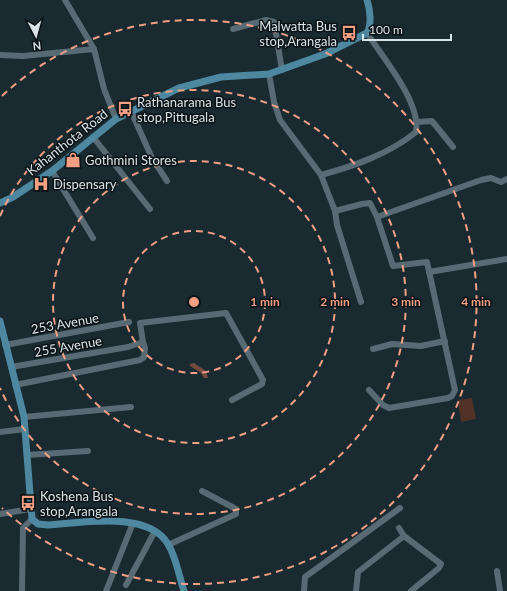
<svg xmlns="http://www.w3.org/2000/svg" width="507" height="591" font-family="Lato,sans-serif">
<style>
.green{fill:#523126}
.water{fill:#744a3c}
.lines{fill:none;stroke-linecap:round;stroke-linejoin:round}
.minor{stroke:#586b74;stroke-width:6}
.major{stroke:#4d88a0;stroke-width:7}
.ring{fill:none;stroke:#f39f84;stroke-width:2;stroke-dasharray:7 5}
.labels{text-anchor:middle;stroke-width:3;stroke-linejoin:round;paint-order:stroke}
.poi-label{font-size:13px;fill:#d9e4e9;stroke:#0a1215;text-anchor:start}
.street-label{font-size:13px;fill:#d9e4e9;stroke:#0a1215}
.centre{fill:#f39f84;stroke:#0a1215;stroke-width:2}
.ring-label{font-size:12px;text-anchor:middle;font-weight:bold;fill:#f39f84;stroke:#0a1215;stroke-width:3;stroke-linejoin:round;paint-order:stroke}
</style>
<rect width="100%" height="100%" fill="#192a31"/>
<!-- green -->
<polygon class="green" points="472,398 476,419 461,422 458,400"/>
<!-- water -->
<polygon class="water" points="194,363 206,371 208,378 204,378 201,373 190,366 190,364"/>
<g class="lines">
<!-- minor -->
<g class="minor">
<polyline points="65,0 94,49 104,89 116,119"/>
<polyline points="233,29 266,20 274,22 282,70"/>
<polyline points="0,55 23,56 94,49"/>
<polyline points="269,74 274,102 280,120 321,175 335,211 362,204 370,203 377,217 481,180 491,178 501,182 507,179"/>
<polyline points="131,111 152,158 167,181"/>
<polyline points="418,122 432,121 453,147"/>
<polyline points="93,137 150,209"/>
<polyline points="52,171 93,238"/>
<path d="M321,175C354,166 389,154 416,132C421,102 383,58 367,33"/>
<polyline points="335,211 337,225 361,302"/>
<polyline points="429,272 507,259"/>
<polyline points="5,345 129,322"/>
<polyline points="373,349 392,344 421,346 445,341"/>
<polyline points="11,367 128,347 143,342 140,323 226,313 263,380 262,384 232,400"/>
<polyline points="15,385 140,360 144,357 145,348 143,342"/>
<polyline points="369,390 383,405 389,408 448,398 452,396 455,390 427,262 393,266 377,217"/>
<polyline points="24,417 131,407"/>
<polyline points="0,432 25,429"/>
<polyline points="27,455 88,451"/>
<polyline points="0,514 30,509"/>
<polyline points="399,528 404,536 441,564 439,568 411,591"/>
<polyline points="168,545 236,514 236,509 202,491"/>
<polyline points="497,571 500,591"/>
<polyline points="126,585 155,531"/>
<polyline points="22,591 23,528 32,519"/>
<polyline points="106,591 133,523"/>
<polyline points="304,591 305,577 400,508"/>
<polyline points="356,591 358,572 404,536"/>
</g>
<!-- major -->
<g class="major">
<path d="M0,203L13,197L52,171L116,119L179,88L221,77L269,74L325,54L367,33C372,25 370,9 367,0"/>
<path d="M0,321L24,417L32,519L38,524L48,525C81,523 148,510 168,544C176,557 179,576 184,591"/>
</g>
</g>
<!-- distance rings -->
<g class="ring">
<circle cx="194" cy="302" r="71"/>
<circle cx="194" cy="302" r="141"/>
<path d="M0 216A212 212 0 1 1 0 388"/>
<path d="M2 96A282 282 0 1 1 2 508"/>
</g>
<!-- icons -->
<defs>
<symbol id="bus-bare" viewBox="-9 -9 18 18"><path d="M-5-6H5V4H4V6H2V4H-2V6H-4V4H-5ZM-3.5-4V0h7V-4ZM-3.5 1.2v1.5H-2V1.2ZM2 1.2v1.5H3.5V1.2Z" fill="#f39f84" stroke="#0a1215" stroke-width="2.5" paint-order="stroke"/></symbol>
<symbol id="shop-bare" viewBox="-9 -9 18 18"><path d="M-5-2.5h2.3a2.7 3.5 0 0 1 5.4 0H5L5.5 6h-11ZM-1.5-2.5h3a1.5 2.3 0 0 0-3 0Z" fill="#f39f84" stroke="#0a1215" stroke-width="2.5" paint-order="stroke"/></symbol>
<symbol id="hospital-bare" viewBox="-9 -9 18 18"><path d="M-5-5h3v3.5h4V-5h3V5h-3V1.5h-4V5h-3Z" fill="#f39f84" stroke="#0a1215" stroke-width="2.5" paint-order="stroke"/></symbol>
</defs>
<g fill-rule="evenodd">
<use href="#bus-bare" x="338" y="22" width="22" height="22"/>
<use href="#bus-bare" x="114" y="98" width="22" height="22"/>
<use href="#shop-bare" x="62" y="149" width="22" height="22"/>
<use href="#hospital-bare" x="30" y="173" width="22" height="22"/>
<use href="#bus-bare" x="17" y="492" width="22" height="22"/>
</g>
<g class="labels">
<!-- poi labels -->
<g class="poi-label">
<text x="337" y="31" text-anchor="end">Malwatta Bus<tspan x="337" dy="15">stop,Arangala</tspan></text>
<text x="137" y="107">Rathanarama Bus<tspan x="137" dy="15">stop,Pittugala</tspan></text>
<text x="85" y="165">Gothmini Stores</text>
<text x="53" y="189">Dispensary</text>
<text x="40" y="501">Koshena Bus<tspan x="40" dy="15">stop,Arangala</tspan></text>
</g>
<!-- street labels -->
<g class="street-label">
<text transform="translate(67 142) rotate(-38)" y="5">Kahanthota Road</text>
<text transform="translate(65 323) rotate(-10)" y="5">253 Avenue</text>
<text transform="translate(68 346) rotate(-10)" y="5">255 Avenue</text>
</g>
</g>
<circle cx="194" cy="302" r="6" class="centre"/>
<g class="ring-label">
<text x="265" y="306">1 min</text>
<text x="335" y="306">2 min</text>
<text x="406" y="306">3 min</text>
<text x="476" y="306">4 min</text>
</g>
<!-- north arrow -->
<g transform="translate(36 36) rotate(174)" stroke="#0a1215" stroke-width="3" paint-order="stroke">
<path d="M0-3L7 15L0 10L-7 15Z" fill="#d9e4e9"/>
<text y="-6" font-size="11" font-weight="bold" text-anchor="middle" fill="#d9e4e9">N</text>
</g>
<!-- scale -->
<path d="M363 34v6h88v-6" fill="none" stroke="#d9e4e9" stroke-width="2"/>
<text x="369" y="34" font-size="12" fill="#d9e4e9" stroke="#0a1215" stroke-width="3" paint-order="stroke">100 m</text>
</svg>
